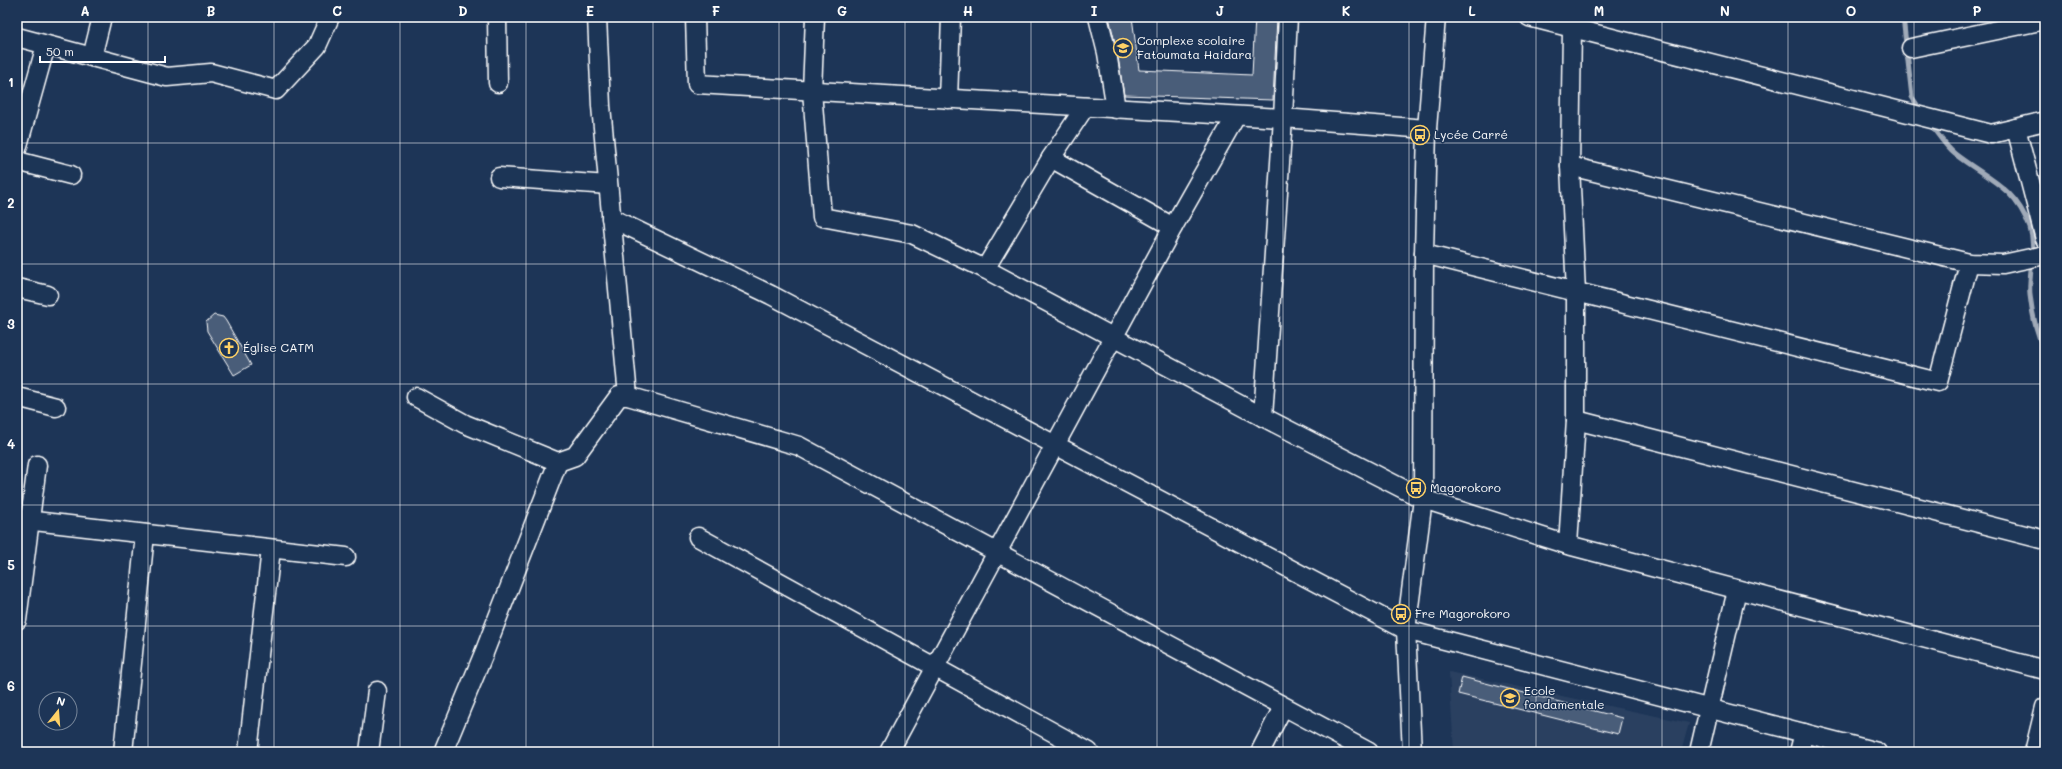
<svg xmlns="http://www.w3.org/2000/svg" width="2062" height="769" font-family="Mali,sans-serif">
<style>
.built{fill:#2a4161}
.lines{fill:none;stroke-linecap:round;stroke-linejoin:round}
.stream{stroke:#a0aab8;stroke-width:5}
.building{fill:#4a5d79;stroke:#fff}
.minor-casing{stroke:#fff;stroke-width:21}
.minor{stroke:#1d3557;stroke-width:18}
.grid{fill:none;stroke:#fff;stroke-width:1;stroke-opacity:0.55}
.labels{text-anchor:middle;stroke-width:3;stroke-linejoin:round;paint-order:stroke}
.poi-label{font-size:12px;fill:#fff;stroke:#1d3557;text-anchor:start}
.neatline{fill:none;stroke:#fff;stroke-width:1.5}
.grid-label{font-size:13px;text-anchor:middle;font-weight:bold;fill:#fff}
</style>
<rect width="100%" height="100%" fill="#1d3557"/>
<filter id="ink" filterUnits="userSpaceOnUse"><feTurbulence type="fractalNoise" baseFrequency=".025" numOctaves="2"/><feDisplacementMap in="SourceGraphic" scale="8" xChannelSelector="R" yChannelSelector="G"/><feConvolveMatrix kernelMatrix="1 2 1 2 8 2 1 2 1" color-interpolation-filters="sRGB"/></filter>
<g filter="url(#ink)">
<!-- built -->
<polygon class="built" points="1449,672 1689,723 1681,752 1454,752"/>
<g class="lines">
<!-- stream -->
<g class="stream">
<polyline points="1903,17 1912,97 1921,111"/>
<path d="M1930,124C1938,134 1946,147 1955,154C1987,179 2015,186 2030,228C2037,250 2028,273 2030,295C2032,313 2037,335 2045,351"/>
</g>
</g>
<!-- building -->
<g class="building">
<polygon points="1109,17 1132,17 1139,70 1252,75 1255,17 1277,17 1273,100 1124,95 1117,51"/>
<polygon points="214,315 223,317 226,321 251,365 234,375 207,331 206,322"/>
<polygon points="1462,677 1622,718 1618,734 1458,694"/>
</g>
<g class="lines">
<defs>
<g id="minor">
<polyline points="497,17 498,83"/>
<polyline points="597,17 601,106 628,396"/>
<polyline points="695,17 697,84 1283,118 1427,129"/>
<polyline points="815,17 812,91 822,217 912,234 985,269 1263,417 1423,499 1568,545 2045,670"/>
<polyline points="1098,17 1107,53 1116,109"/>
<polyline points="1529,17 1991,134 2045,121"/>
<polyline points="17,37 167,77 211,73 276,90 317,46 330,17"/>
<polyline points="1911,48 2045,20"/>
<polyline points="92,57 102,17"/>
<polyline points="948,99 951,17"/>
<polyline points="2016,128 2045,239"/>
<polyline points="17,149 46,45"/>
<polyline points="1051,158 1173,227"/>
<polyline points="17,161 71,175"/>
<polyline points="1570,166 1969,263 2003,264 2045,255"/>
<polyline points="499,177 608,185"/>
<polyline points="611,218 771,295 1406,630 1877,752"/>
<polyline points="1424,254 1938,382 1969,263"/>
<polyline points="985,269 1051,158 1085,107"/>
<polyline points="17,288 48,295"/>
<polyline points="17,397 56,407"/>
<polyline points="416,397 465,424 558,462 575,456 619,396 628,396 799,446 1369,752"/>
<polyline points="1263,417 1283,118 1288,17"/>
<polyline points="1576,420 2045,540"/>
<polyline points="17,519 346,557"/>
<polyline points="698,537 1089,752"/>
<polyline points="1568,545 1576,420 1576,292 1570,166 1572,28"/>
<polyline points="17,620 37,465"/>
<polyline points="123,752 145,534"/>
<polyline points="248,752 271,549"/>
<polyline points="369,752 377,691"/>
<polyline points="443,752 484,653 558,462"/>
<polyline points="889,752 1173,227 1236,116"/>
<polyline points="1260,752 1283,707"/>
<polyline points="1412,752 1406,630 1423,499 1424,254 1427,129 1436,17"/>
<polyline points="1699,752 1737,590"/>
<polyline points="1799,752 1804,733"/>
<polyline points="2034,752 2045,707"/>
</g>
</defs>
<!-- minor casing -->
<use href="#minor" class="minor-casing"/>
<!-- minor -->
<use href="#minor" class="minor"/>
</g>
</g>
<!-- grid -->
<path class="grid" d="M148,17V752M274,17V752M400,17V752M526,17V752M653,17V752M779,17V752M905,17V752M1031,17V752M1157,17V752M1283,17V752M1409,17V752M1536,17V752M1662,17V752M1788,17V752M1914,17V752M17,143H2045M17,264H2045M17,384H2045M17,505H2045M17,626H2045"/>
<!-- icons -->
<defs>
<symbol id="school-ring" viewBox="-11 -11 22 22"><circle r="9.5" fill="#1d3557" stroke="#ffd166" stroke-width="1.5"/><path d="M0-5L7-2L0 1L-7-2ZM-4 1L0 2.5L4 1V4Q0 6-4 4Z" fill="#ffd166"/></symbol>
<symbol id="bus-ring" viewBox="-11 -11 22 22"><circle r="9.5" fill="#1d3557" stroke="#ffd166" stroke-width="1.5"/><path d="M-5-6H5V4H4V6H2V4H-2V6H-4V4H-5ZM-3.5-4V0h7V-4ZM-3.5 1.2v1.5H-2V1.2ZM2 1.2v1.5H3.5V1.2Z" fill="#ffd166"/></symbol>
<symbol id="church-ring" viewBox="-11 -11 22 22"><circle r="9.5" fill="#1d3557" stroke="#ffd166" stroke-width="1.5"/><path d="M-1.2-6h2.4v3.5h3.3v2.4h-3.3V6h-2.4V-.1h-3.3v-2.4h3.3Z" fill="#ffd166"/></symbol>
</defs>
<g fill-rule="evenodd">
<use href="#school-ring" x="1112" y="37" width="22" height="22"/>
<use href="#bus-ring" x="1409" y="124" width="22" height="22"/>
<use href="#church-ring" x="218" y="337" width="22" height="22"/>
<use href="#bus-ring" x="1405" y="477" width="22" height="22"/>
<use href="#bus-ring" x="1390" y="603" width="22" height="22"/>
<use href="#school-ring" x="1499" y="687" width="22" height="22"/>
</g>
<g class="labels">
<!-- poi labels -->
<g class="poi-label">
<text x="1137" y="45">Complexe scolaire<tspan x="1137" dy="14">Fatoumata Haidara</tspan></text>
<text x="1434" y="139">Lycée Carré</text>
<text x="243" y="352">Église CATM</text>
<text x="1430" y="492">Magorokoro</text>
<text x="1415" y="618">Fre Magorokoro</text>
<text x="1524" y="695">Ecole<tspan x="1524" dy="14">fondamentale</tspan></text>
</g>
</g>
<!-- margin -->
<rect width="2062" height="769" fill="none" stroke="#1d3557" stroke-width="44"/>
<!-- north arrow -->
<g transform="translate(58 711) rotate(17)"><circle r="19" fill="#1d3557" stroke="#77869a"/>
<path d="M0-3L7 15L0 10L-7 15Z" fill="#ffd166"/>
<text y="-6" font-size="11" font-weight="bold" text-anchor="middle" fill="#ffffff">N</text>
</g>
<!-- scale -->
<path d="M40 56v6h125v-6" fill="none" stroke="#ffffff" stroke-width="2"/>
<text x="46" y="56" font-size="12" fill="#ffffff" stroke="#1d3557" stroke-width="3" paint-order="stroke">50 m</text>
<rect x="22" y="22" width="2018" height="725" class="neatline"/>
<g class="grid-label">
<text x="85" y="16">A</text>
<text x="211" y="16">B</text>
<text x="337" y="16">C</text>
<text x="463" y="16">D</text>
<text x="590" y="16">E</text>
<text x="716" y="16">F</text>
<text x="842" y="16">G</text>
<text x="968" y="16">H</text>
<text x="1094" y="16">I</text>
<text x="1220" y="16">J</text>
<text x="1346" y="16">K</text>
<text x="1472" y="16">L</text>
<text x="1599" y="16">M</text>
<text x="1725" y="16">N</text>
<text x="1851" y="16">O</text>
<text x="1977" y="16">P</text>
<text x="11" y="87">1</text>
<text x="11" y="208">2</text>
<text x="11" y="329">3</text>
<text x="11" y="449">4</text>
<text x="11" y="570">5</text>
<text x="11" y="691">6</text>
</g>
</svg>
